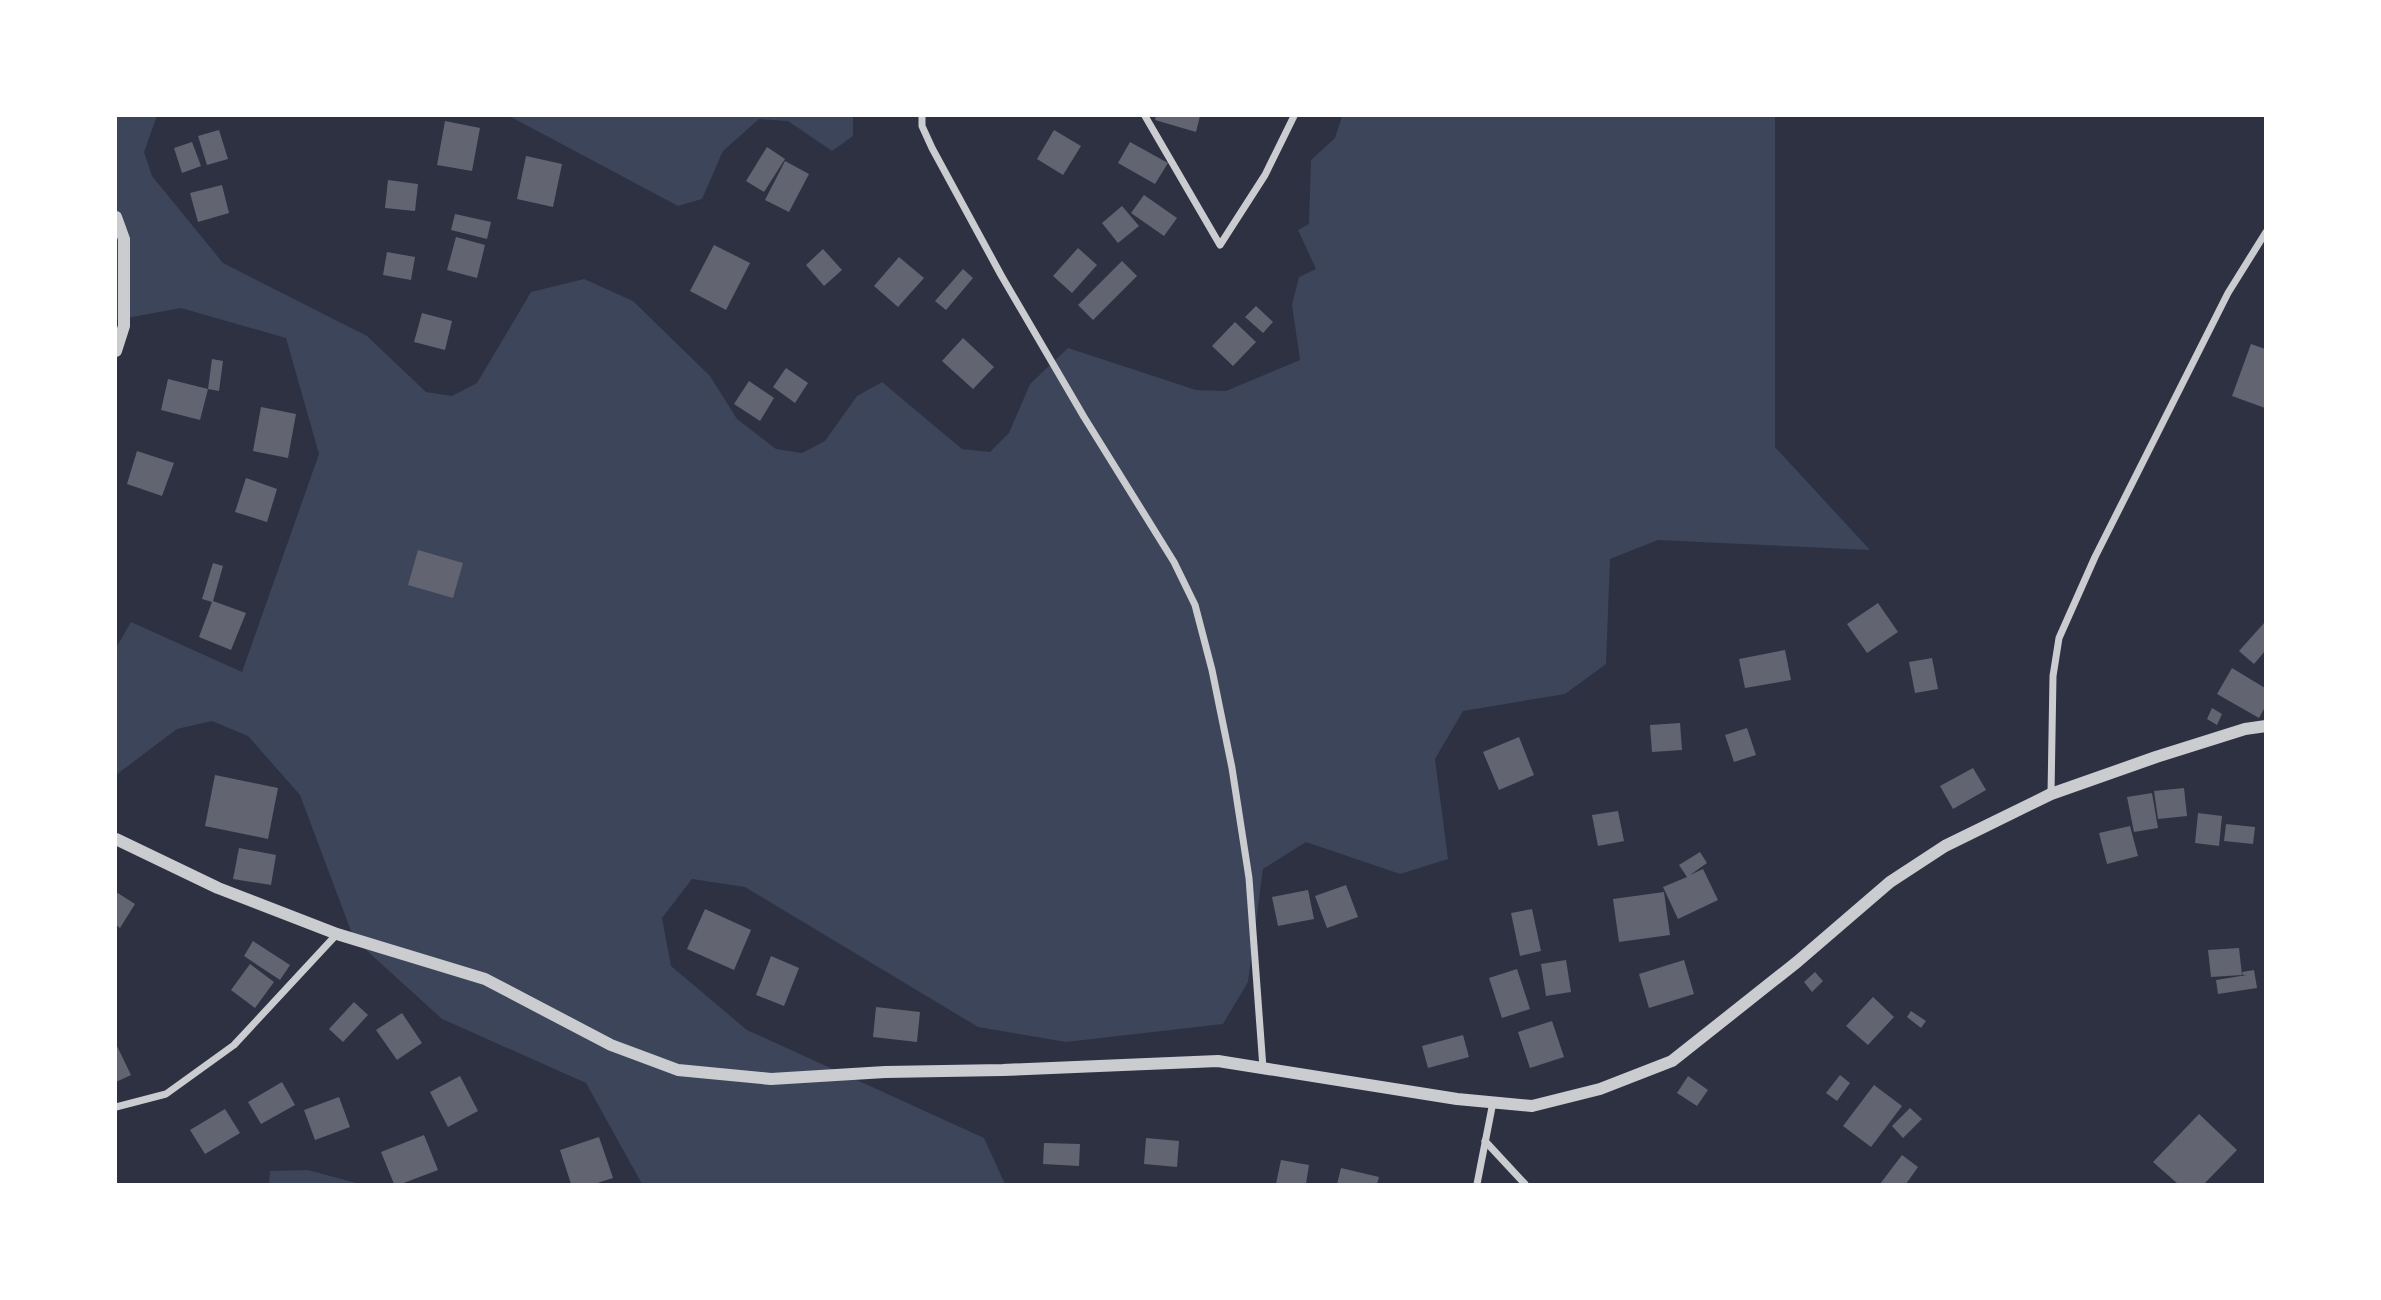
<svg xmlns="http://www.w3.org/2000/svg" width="2381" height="1300" font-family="Jost,sans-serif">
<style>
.green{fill:#3c4559}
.building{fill:#626471}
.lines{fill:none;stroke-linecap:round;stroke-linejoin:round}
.minor{stroke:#caccd0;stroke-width:7}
.tertiary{stroke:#caccd0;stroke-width:12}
</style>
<rect width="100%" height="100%" fill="#2d3142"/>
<!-- green -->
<g class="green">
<polygon points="116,116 157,116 144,152 152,176 223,263 367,336 426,392 452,396 477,383 531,292 584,279 633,301 710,376 737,419 776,449 802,453 825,441 857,396 882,382 962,449 990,452 1009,433 1030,384 1068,348 1196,390 1226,391 1300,360 1292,305 1299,277 1316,269 1298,230 1309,224 1311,160 1335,138 1342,116 1775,116 1775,447 1870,550 1658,540 1610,559 1606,664 1565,694 1463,711 1435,759 1448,859 1400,874 1306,842 1263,869 1248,982 1223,1024 1066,1042 978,1027 745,887 692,879 662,918 671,966 747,1030 984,1138 1005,1184 642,1184 586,1083 442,1019 354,939 300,795 248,736 212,721 177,729 116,775 116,648 131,622 242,672 319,454 286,338 181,308 116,320"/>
<polygon points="509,116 853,116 853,136 832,151 788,121 759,119 723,151 702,199 678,206"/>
<polygon points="308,1170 360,1184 269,1184 270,1171"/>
</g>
<!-- building -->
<g class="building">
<polygon points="1156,116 1200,116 1196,132 1155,120"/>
<polygon points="445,121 480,128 472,171 437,165"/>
<polygon points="219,130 228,159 207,165 198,136"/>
<polygon points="1054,130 1081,146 1063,175 1037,159"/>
<polygon points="192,142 201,166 182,173 174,148"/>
<polygon points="1130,142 1168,163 1155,184 1118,163"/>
<polygon points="767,147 785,159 764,192 746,181"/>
<polygon points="526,156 562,164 553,207 517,199"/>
<polygon points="785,161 809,174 789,212 765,200"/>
<polygon points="388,180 418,184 415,211 385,208"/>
<polygon points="222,185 229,213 198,222 190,193"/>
<polygon points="1144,195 1177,218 1164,236 1131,213"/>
<polygon points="1122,206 1139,226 1118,243 1102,223"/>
<polygon points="455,214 491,222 487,239 451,230"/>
<polygon points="456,237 485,245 477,278 447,270"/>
<polygon points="714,245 750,263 726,310 690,291"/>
<polygon points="1078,248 1097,265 1072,293 1053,276"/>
<polygon points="823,249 842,270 824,286 806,265"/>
<polygon points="387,252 415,257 411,280 383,275"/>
<polygon points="899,257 924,278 898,307 874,286"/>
<polygon points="1122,261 1137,276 1093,320 1078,305"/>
<polygon points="963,269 973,278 946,310 935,301"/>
<polygon points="1256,306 1273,322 1263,333 1245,317"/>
<polygon points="422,313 452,321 445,350 414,342"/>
<polygon points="1235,322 1256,342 1233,366 1212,346"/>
<polygon points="963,338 994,367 973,389 942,361"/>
<polygon points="2251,344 2265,349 2265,408 2232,396"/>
<polygon points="212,359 223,361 219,391 208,389 200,420 161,410 168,379 208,389"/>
<polygon points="786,368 808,383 795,403 773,387"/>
<polygon points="749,381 774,398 760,421 734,404"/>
<polygon points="261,407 296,414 288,458 253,451"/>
<polygon points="137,451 174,463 162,496 127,484"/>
<polygon points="246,478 277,489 267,522 235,512"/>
<polygon points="418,550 463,563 453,598 408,585"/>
<polygon points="213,563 223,566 213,601 246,613 231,650 199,637 212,602 202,599"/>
<polygon points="1878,603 1898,632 1867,653 1847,624"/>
<polygon points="2265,622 2265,651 2254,664 2239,651"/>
<polygon points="1785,650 1791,680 1745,688 1739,659"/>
<polygon points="1932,658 1938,689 1915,693 1909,662"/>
<polygon points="2232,668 2265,688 2265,707 2259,718 2217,694"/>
<polygon points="2212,708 2222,714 2217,725 2207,719"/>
<polygon points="1680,723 1682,750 1652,752 1650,725"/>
<polygon points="1747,728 1756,755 1734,762 1725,735"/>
<polygon points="1519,737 1534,775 1499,790 1483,752"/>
<polygon points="1973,768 1986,790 1953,809 1940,786"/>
<polygon points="215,775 278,788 268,839 205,826"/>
<polygon points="2184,788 2187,816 2158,819 2154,791"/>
<polygon points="2152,793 2158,828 2134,832 2127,797"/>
<polygon points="1618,811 1624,841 1598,846 1592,815"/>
<polygon points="2198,813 2222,816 2219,846 2195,843"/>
<polygon points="2226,824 2255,827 2253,844 2224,841"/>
<polygon points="2130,826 2138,856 2107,864 2099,833"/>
<polygon points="239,848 276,855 271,885 233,879"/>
<polygon points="1700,852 1707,863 1690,875 1703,869 1718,900 1678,919 1663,887 1687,877 1679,865"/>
<polygon points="1346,885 1358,917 1327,928 1315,896"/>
<polygon points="1308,890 1314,919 1278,926 1272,897"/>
<polygon points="116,892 135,904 120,928 116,925"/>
<polygon points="1664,892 1670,935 1619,942 1613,899"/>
<polygon points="705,909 751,930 734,970 687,949"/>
<polygon points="1532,909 1541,951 1520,956 1511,913"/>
<polygon points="253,941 290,965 280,980 244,956"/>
<polygon points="2239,948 2242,975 2211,977 2208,950"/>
<polygon points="771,956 799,968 784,1006 756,995"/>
<polygon points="1566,960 1571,992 1546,996 1541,964"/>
<polygon points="1684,960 1694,994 1649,1008 1639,974"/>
<polygon points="250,964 274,982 255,1008 231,990"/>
<polygon points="1517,969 1530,1009 1502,1018 1489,978"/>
<polygon points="2254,970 2257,988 2218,994 2216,980 2247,975 2243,975 2242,972"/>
<polygon points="1815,972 1823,981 1812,992 1804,982"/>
<polygon points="1873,997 1894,1017 1868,1045 1846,1026"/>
<polygon points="354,1002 368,1015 343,1042 329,1029"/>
<polygon points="876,1007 920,1012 917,1042 873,1037"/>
<polygon points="1911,1011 1926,1021 1921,1028 1907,1017"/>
<polygon points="402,1013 422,1043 397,1060 376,1030"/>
<polygon points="1552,1021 1564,1057 1530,1068 1518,1032"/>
<polygon points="1463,1035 1469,1057 1428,1068 1422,1046"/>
<polygon points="116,1044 131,1075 116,1082"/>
<polygon points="1840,1075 1850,1083 1837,1101 1826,1093"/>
<polygon points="460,1076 478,1111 448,1127 430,1092"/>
<polygon points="1688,1076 1708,1090 1697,1106 1677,1093"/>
<polygon points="282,1082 295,1105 261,1124 248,1102"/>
<polygon points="1874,1085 1902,1106 1871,1147 1843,1126"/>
<polygon points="339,1097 350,1127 315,1140 304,1110"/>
<polygon points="1910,1108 1922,1119 1903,1138 1892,1126"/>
<polygon points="225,1109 240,1133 205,1154 190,1130"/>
<polygon points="2199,1114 2237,1150 2204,1184 2178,1184 2153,1162"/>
<polygon points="424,1135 438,1170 401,1184 394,1184 381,1152"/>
<polygon points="599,1137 613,1178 594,1184 571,1184 560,1150"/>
<polygon points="1146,1138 1179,1141 1177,1167 1144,1164"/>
<polygon points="1044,1143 1080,1144 1079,1166 1043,1164"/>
<polygon points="1902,1155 1918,1167 1906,1184 1880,1184"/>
<polygon points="1281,1160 1309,1165 1306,1184 1276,1184"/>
<polygon points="1341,1168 1379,1177 1377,1184 1337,1184"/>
</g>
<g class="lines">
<!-- minor -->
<g class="minor">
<polyline points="922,116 922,126 932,148 1001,275 1084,417 1174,562 1195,605 1212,670 1232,768 1249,878 1263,1068"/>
<polyline points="1145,116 1220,245 1265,175 1294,116"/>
<polyline points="2051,794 2053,676 2059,638 2095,557 2228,293 2266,232"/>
<polyline points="116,1107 166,1094 234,1045 337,934"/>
<polyline points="1485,1141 1525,1184"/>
<polyline points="1477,1184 1493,1102"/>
</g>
<!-- tertiary -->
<g class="tertiary">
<polyline points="116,217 124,239 124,326 116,351"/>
<polyline points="116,839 218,888 337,934 485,979 611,1045 678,1070 771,1079 885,1072 1003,1070 1218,1061 1457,1099 1532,1106 1600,1089 1672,1061 1797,962 1890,882 1945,846 2051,794 2156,757 2245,729 2266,726"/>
</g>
</g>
<!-- border -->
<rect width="2381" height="1300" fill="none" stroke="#ffffff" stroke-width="234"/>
</svg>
